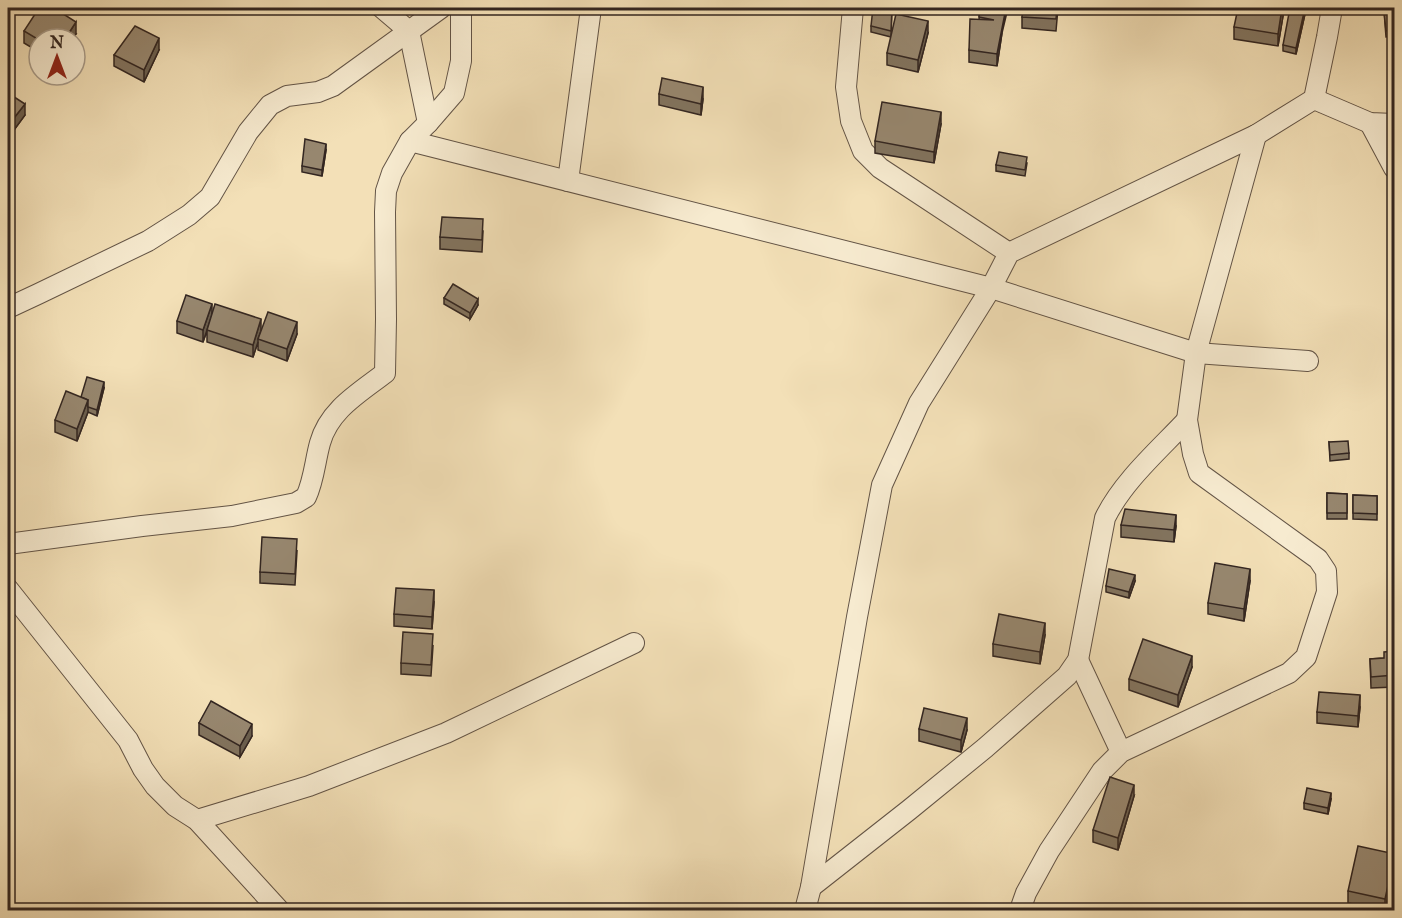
<svg xmlns="http://www.w3.org/2000/svg" width="1402" height="918" font-family="'IM FELL English',serif">
<style>
.lines{fill:none;stroke-linecap:round;stroke-linejoin:round}
.minor-casing{stroke:#635446;stroke-width:22}
.minor{stroke:#f7ebd0;stroke-width:20}
.wall{fill:#82745f;stroke:#332621;stroke-width:1.5}
.shaded-wall{fill:#6a5e4e;stroke:#332621;stroke-width:1.5}
.building{fill:#97876f;stroke:#332621;stroke-width:1.5}
</style>
<rect width="100%" height="100%" fill="#f3e0b7"/>
<filter id="stains"><feTurbulence type="fractalNoise" baseFrequency=".00333" numOctaves="4"/><feColorMatrix values="0 0 0 0 .2 0 0 0 0 .09 0 0 0 0 .02 0 0 0 .5 -.17"/></filter>
<radialGradient id="worn" r=".72"><stop offset=".6" stop-color="#630" stop-opacity="0"/><stop offset="1" stop-color="#630" stop-opacity=".3"/></radialGradient>
<g class="lines">
<defs>
<g id="minor">
<polyline points="382,8 409,31 428,123"/>
<polyline points="853,8 846,87 851,121 863,151 880,168 1009,253"/>
<polyline points="1314,99 1370,123 1394,124"/>
<polyline points="1370,123 1394,168"/>
<polyline points="410,141 991,288 1196,353 1308,361"/>
<polyline points="568,181 591,8"/>
<polyline points="8,308 38,294 148,241 189,215 210,197 248,132 270,105 287,96 318,92 333,86 441,8"/>
<path d="M8,544L142,526L232,516L296,503L306,497C314,480 315,461 320,443C329,410 359,393 385,373L386,319L385,212L386,191L392,173L410,141L428,123L454,93L461,61V8"/>
<polyline points="8,589 128,740 143,769 155,786 175,806 197,820 279,910"/>
<polyline points="1078,660 1121,752"/>
<polyline points="197,820 309,786 446,733 634,643"/>
<path d="M811,887L909,810L985,748L1067,676L1078,660L1105,518C1123,481 1159,450 1187,420"/>
<polyline points="805,910 811,887 857,617 882,485 919,403 991,288 1009,253 1256,135 1314,99 1327,37 1332,8"/>
<polyline points="1020,910 1026,893 1049,851 1102,771 1121,752 1289,673 1306,657 1327,592 1326,571 1318,559 1199,473 1193,454 1187,420 1196,353 1256,135"/>
</g>
</defs>
<!-- minor casing -->
<use href="#minor" class="minor-casing"/>
<!-- minor -->
<use href="#minor" class="minor"/>
</g>
<!-- wall -->
<g class="wall">
<polygon points="892,8 891,37 871,32 871,26"/>
<polygon points="980,8 1002,33 997,66 969,62 969,50 979,20"/>
<polygon points="1058,8 1056,31 1022,28 1022,17"/>
<polygon points="1283,8 1283,16 1278,46 1234,39 1234,27"/>
<polygon points="1395,10 1395,36 1386,37 1384,11"/>
<polygon points="1305,14 1296,54 1283,51 1283,45"/>
<polygon points="24,31 76,34 72,39 39,39 39,52 24,43"/>
<polygon points="928,33 918,72 887,65 887,53"/>
<polygon points="159,50 144,82 114,66 114,55"/>
<polygon points="8,93 25,115 14,130 8,126"/>
<polygon points="659,94 703,99 701,115 659,105"/>
<polygon points="941,124 934,163 875,153 875,141"/>
<polygon points="326,150 322,176 302,172 302,166"/>
<polygon points="1027,163 1025,176 996,171 996,165"/>
<polygon points="483,231 482,252 440,249 440,237"/>
<polygon points="444,298 478,305 470,319 444,304"/>
<polygon points="212,314 261,330 297,334 287,361 258,350 258,342 253,357 207,342 207,331 203,342 177,333 177,321"/>
<polygon points="104,388 97,416 88,412 77,441 55,432 55,420 81,397"/>
<polygon points="1329,442 1349,453 1349,459 1330,461"/>
<rect x="1392" y="469" width="3" height="52"/>
<polygon points="1327,493 1347,494 1347,519 1327,519"/>
<polygon points="1353,495 1377,496 1377,520 1353,519"/>
<polygon points="1121,525 1176,526 1174,542 1121,537"/>
<polygon points="297,551 295,585 260,583 260,572"/>
<polygon points="1135,581 1129,598 1106,592 1106,586"/>
<polygon points="1250,581 1244,621 1208,614 1208,603"/>
<polygon points="434,602 432,629 394,626 394,614"/>
<polygon points="1045,635 1040,664 993,656 993,644"/>
<polygon points="433,646 431,676 401,674 401,663"/>
<polygon points="1395,651 1395,687 1371,688 1370,659 1384,658"/>
<polygon points="1192,667 1178,707 1129,690 1129,679"/>
<polygon points="1360,707 1358,727 1317,723 1317,712"/>
<polygon points="199,723 252,736 240,757 199,735"/>
<polygon points="919,729 967,730 961,752 919,741"/>
<polygon points="1134,796 1118,850 1093,842 1093,830"/>
<polygon points="1331,799 1328,814 1304,809 1304,803"/>
<polygon points="1395,854 1395,867 1385,910 1348,903 1348,891"/>
</g>
<!-- shaded-wall -->
<g class="shaded-wall">
<polygon points="1006,8 1008,8 1002,33 997,66 997,54"/>
<polygon points="1282,8 1283,16 1278,46 1278,34"/>
<polygon points="1305,8 1305,14 1296,54 1296,48"/>
<polygon points="928,21 928,33 918,72 918,60"/>
<polygon points="76,22 76,34 72,39 65,39"/>
<polygon points="159,38 159,50 144,82 144,70"/>
<polygon points="703,87 703,99 701,115 701,104"/>
<polygon points="25,104 25,115 14,130 14,118"/>
<polygon points="941,112 941,124 934,163 934,152"/>
<polygon points="326,144 326,150 322,176 322,170"/>
<polygon points="478,299 478,305 470,319 470,313"/>
<polygon points="212,304 212,315 203,342 203,330"/>
<polygon points="261,319 261,331 258,339 258,342 253,357 253,345"/>
<polygon points="297,322 297,334 287,361 287,349"/>
<polygon points="104,382 104,388 97,416 97,410"/>
<polygon points="88,400 88,412 77,441 77,429"/>
<polygon points="1176,515 1176,526 1174,542 1174,530"/>
<polygon points="1250,569 1250,581 1244,621 1244,609"/>
<polygon points="1135,575 1135,581 1129,598 1129,592"/>
<polygon points="434,590 434,602 432,629 432,617"/>
<polygon points="1045,623 1045,635 1040,664 1040,652"/>
<polygon points="1192,656 1192,667 1178,707 1178,695"/>
<polygon points="1360,695 1360,707 1358,727 1358,716"/>
<polygon points="967,718 967,730 961,752 961,740"/>
<polygon points="252,724 252,736 240,757 240,746"/>
<polygon points="1134,785 1134,796 1118,850 1118,838"/>
<polygon points="1331,793 1331,799 1328,814 1328,808"/>
<polygon points="1395,856 1395,867 1385,910 1385,899"/>
</g>
<!-- building -->
<g class="building">
<polygon points="39,8 54,8 76,22 65,39 39,39 39,40 24,31"/>
<polygon points="873,8 892,8 891,31 871,26"/>
<polygon points="980,8 1006,8 997,54 969,50 970,19 994,20 979,17"/>
<polygon points="1023,8 1057,8 1056,19 1022,17"/>
<polygon points="1238,8 1282,8 1278,34 1234,27"/>
<polygon points="1290,8 1305,8 1296,48 1283,45"/>
<polygon points="1395,10 1395,30 1386,31 1384,11"/>
<polygon points="896,14 928,21 918,60 887,53"/>
<polygon points="135,26 159,38 144,70 114,55"/>
<polygon points="662,78 703,87 701,104 659,94"/>
<polygon points="8,93 25,104 14,118 8,115"/>
<polygon points="882,102 941,112 934,152 875,141"/>
<polygon points="305,139 326,144 322,170 302,166"/>
<polygon points="999,152 1027,157 1025,170 996,165"/>
<polygon points="442,217 483,219 482,240 440,237"/>
<polygon points="453,284 478,299 470,313 444,298"/>
<polygon points="186,295 212,304 203,330 177,321"/>
<polygon points="215,304 261,319 253,345 207,330"/>
<polygon points="268,312 297,322 287,349 258,339"/>
<polygon points="87,377 104,382 97,410 88,407 88,400 81,397"/>
<polygon points="66,391 88,400 77,429 55,420"/>
<polygon points="1348,441 1349,453 1330,455 1329,442"/>
<rect x="1392" y="469" width="3" height="40"/>
<polygon points="1327,493 1347,494 1347,513 1327,513"/>
<polygon points="1353,495 1377,496 1377,514 1353,513"/>
<polygon points="1125,509 1176,515 1174,530 1121,525"/>
<polygon points="262,537 297,539 295,574 260,572"/>
<polygon points="1215,563 1250,569 1244,609 1208,603"/>
<polygon points="1109,569 1135,575 1129,592 1106,586"/>
<polygon points="396,588 434,590 432,617 394,614"/>
<polygon points="999,614 1045,623 1040,652 993,644"/>
<polygon points="403,632 433,634 431,665 401,663"/>
<polygon points="1143,639 1192,656 1178,695 1129,679"/>
<polygon points="1395,651 1395,675 1371,677 1370,659 1384,658 1384,652"/>
<polygon points="1319,692 1360,695 1358,716 1317,712"/>
<polygon points="211,701 252,724 240,746 199,723"/>
<polygon points="924,708 967,718 961,740 919,729"/>
<polygon points="1110,777 1134,785 1118,838 1093,830"/>
<polygon points="1307,788 1331,793 1328,808 1304,803"/>
<polygon points="1358,846 1395,854 1385,899 1348,891"/>
<polygon points="1047,906 1053,907 1056,910 1040,910"/>
</g>
<!-- margin -->
<rect width="1402" height="918" fill="none" stroke="#f3e0b7" stroke-width="30"/>
<rect x="9" y="9" width="1384" height="900" fill="none" stroke="#332621" stroke-width="3"/>
<rect x="15" y="15" width="1372" height="888" fill="none" stroke="#332621" stroke-width="1.5"/>
<!-- north arrow -->
<g transform="translate(57 57)"><circle r="28" fill="#f7ebd0" stroke="#a99c8a" stroke-width="1.5"/>
<path d="M0-4.5L10 22L0 15L-10 22Z" fill="#8f2418"/>
<text y="-9" font-size="16" font-weight="bold" text-anchor="middle" fill="#332621">N</text>
</g>
<rect width="100%" height="100%" filter="url(#stains)"/>
<rect width="100%" height="100%" fill="url(#worn)"/>
</svg>
